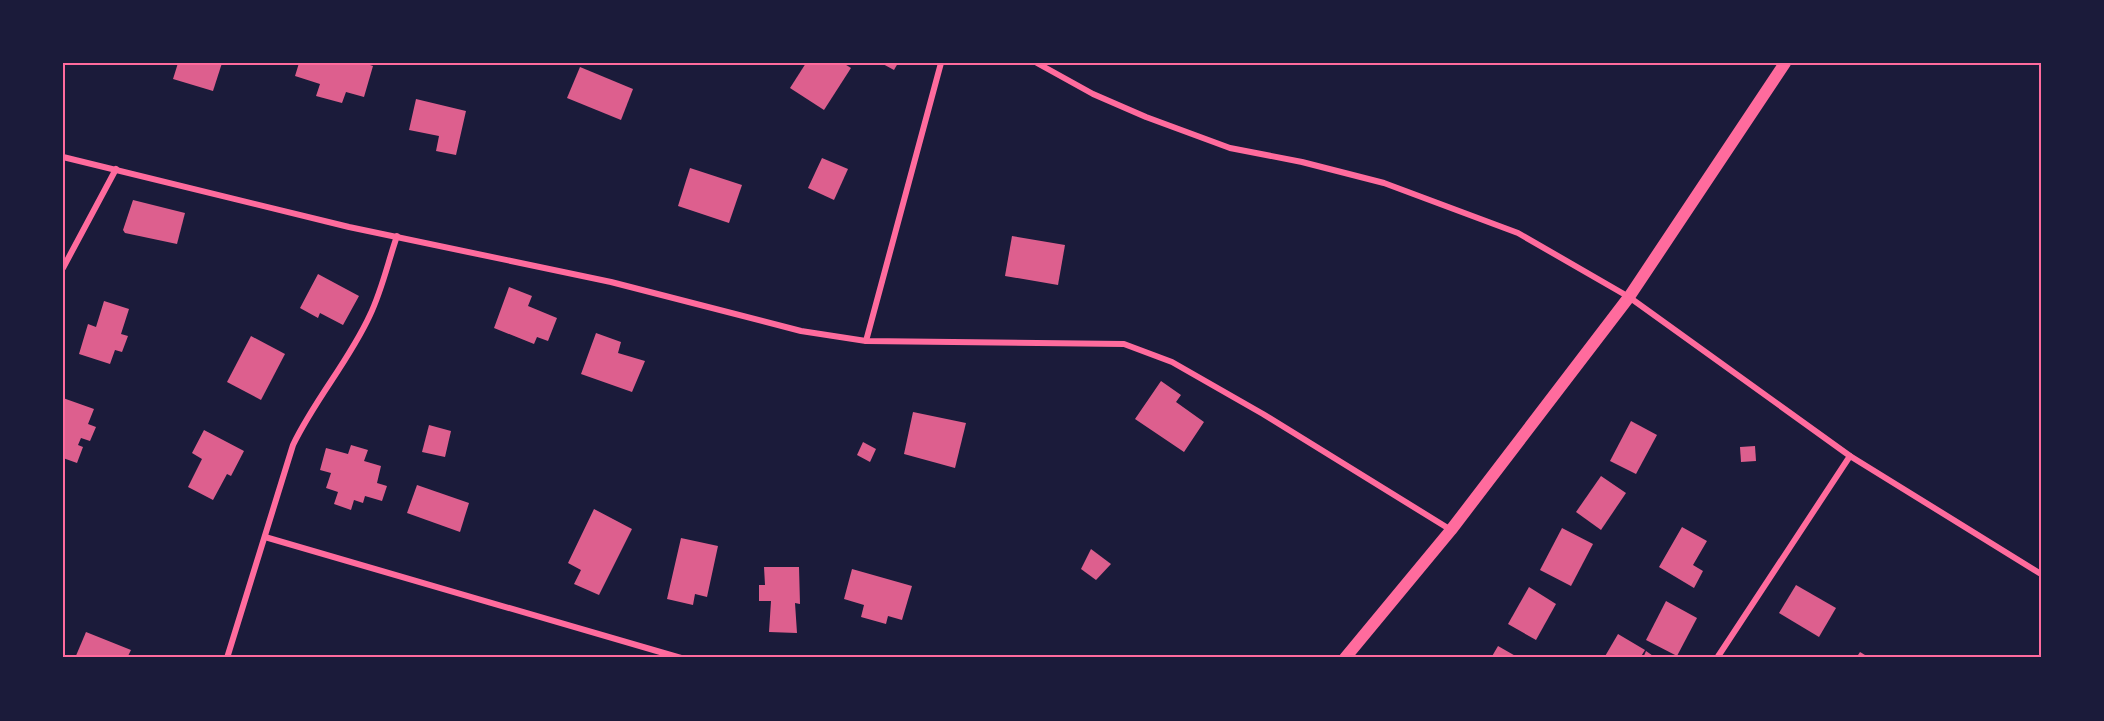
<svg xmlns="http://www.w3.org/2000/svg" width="2104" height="721" font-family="'Asap Condensed',sans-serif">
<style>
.building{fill:#dd5f8e}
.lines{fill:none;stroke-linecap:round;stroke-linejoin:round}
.minor{stroke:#ff6b9d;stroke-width:6}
.secondary{stroke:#ff6b9d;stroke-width:12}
.neatline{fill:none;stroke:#ff6b9d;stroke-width:2}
</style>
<rect width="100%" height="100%" fill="#1b1b3a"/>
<!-- building -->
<g class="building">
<polygon points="178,63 222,63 213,91 173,79"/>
<polygon points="299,63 364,63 373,66 364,97 346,92 342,103 316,96 320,84 295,76"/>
<polygon points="806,63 843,63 851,68 824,110 790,88"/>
<polygon points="881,63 898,63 894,70"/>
<polygon points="580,67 633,89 621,120 567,98"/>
<polygon points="416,99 466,111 456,155 436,151 439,136 409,130"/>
<polygon points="822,158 848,169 834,200 808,188"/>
<polygon points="690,168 742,185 729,223 678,206"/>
<polygon points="133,200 185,213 177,244 125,233 123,230"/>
<polygon points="1012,236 1065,245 1058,285 1005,276"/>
<polygon points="318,274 359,296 343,325 320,313 318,318 300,308"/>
<polygon points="509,287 532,296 528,306 557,318 548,341 537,337 534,344 494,328"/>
<polygon points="104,301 129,309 121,334 128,336 122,352 115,350 110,364 79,354 88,324 96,327"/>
<polygon points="596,333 621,342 618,353 645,361 632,392 581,374"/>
<polygon points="251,336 285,354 261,400 227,382"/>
<polygon points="1161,381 1181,395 1176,402 1204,422 1184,452 1135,419"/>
<polygon points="63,398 94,409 88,424 96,427 90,441 81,438 78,445 83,447 77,463 63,458"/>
<polygon points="913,412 966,423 955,468 904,454"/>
<polygon points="1631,421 1657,435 1636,474 1610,461"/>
<polygon points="429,425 451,431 445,457 422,452"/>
<polygon points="204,430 244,451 231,476 227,474 213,500 188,487 202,459 192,453"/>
<polygon points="863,442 876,449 870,462 857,455"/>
<polygon points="351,445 368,450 364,461 381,466 377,483 387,486 382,501 365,496 363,503 354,500 351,510 334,504 338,492 326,488 331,473 320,470 326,448 348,454"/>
<polygon points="1755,446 1756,461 1741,462 1740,447"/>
<polygon points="1601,476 1626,493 1601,530 1576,512"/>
<polygon points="417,485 469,503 460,532 407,513"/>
<polygon points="594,509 632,529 599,595 574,584 581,570 568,563"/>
<polygon points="1682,527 1707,541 1693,565 1703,571 1694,588 1659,567"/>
<polygon points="1562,528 1593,544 1571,586 1540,570"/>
<polygon points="681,538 718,546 707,597 695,594 693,605 667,599"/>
<polygon points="1091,549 1111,564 1096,580 1081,569"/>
<polygon points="764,567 799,567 800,604 795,603 797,633 769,632 771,601 759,601 759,585 765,585"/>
<polygon points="852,569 912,586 902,620 888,616 886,624 861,617 864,605 844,599"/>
<polygon points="1796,585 1836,608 1819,637 1779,613"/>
<polygon points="1529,587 1556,604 1536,640 1508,624"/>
<polygon points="1666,601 1697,618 1677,656 1646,640"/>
<polygon points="86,632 131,650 127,658 75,658"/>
<polygon points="1618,634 1645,650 1640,658 1604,658"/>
<polygon points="1498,646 1519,658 1491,658"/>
<polygon points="1646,651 1656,658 1643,658"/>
<polygon points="1860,652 1870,658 1856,658"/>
</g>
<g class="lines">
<!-- minor -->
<g class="minor">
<polyline points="1037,63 1093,94 1146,117 1230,148 1302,162 1384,183 1518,233 1629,297 1850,456 2041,574"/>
<polyline points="63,157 349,227 611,282 801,331 866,341 1124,344 1172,362 1263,414 1451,530"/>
<polyline points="63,268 116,169"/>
<polyline points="866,341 941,63"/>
<polyline points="265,537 681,658"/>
<path d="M227,658L293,445C315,399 349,361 370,315C382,290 388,262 397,236"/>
<polyline points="1717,658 1850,456"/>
</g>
<!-- secondary -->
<polyline class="secondary" points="1345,658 1451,530 1629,297 1785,63"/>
</g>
<!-- border -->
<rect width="2104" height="721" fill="none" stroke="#1b1b3a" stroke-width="129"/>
<rect x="64" y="64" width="1976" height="592" class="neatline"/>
</svg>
